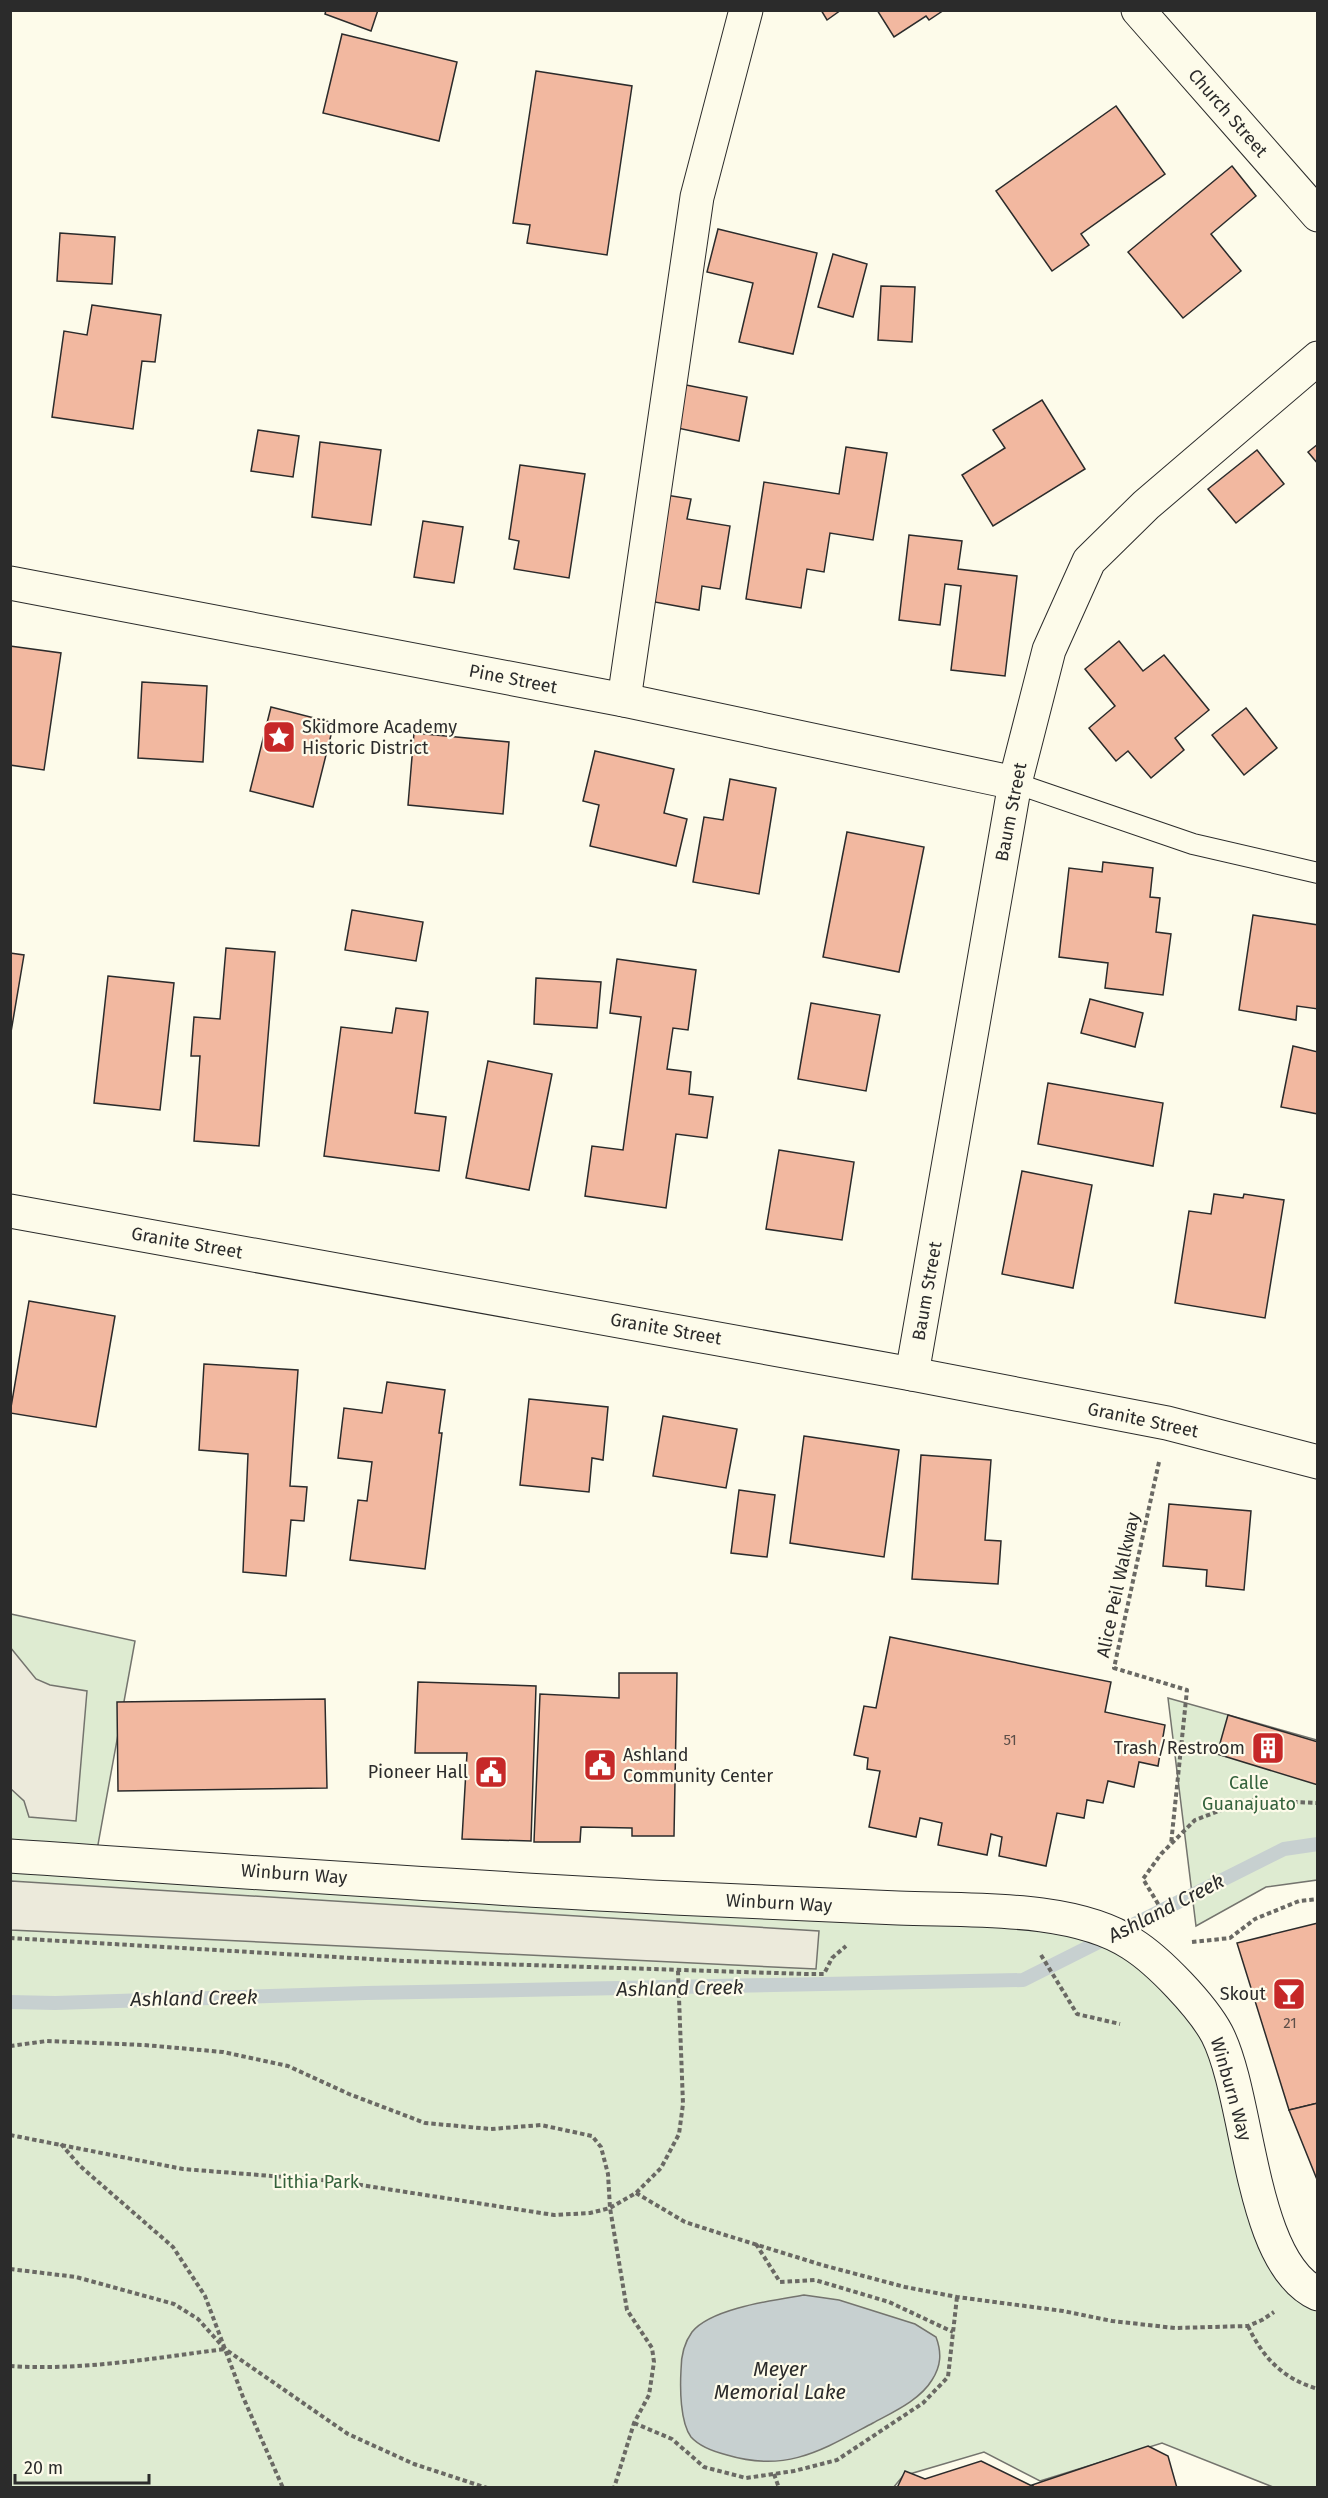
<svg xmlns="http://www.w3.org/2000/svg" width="1328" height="2498" font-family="'Fira Sans',sans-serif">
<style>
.green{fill:#deebd1;stroke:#74746e;stroke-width:1.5}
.parking{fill:#eceadb;stroke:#74746e;stroke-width:1.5}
.water{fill:#c7d0d0;stroke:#74746e;stroke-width:1.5}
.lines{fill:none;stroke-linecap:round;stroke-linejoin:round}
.stream{stroke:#c7d0d0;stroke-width:14}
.building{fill:#f2b8a0;stroke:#2b2b2b;stroke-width:1.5}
.lane-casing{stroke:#2b2b2b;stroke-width:22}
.street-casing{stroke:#2b2b2b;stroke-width:35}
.path{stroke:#6a6964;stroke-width:4;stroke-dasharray:4.5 3;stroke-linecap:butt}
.lane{stroke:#fdfbea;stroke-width:20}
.street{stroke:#fdfbea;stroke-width:33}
.labels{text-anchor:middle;stroke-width:4.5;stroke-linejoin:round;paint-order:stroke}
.number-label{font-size:15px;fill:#5d4e48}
.street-label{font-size:18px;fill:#2b2b2b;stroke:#fdfbea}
.poi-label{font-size:18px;fill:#2b2b2b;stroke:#fdfbea;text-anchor:end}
.park-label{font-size:18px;fill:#34623c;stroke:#fdfbea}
.water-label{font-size:20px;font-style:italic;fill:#2b2b2b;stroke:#fdfbea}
</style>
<rect width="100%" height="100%" fill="#fdfbea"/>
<!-- green -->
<g class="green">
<polygon points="11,1614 135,1641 95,1861 1077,1921 1196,2004 1261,2201 1317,2294 1317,2487 1273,2487 1162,2443 1040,2481 984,2452 903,2476 893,2488 11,2488"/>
<polygon points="1168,1698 1317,1740 1317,1880 1266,1887 1196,1926"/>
</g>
<!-- parking -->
<g class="parking">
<polygon points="10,1647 36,1679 50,1685 87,1691 76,1821 29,1817 24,1801 11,1789"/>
<polygon points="11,1881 819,1931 816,1969 11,1930"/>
</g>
<!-- water -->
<path class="water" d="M804,2295L839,2300L915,2324L936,2337C942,2353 941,2366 932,2380C920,2400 893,2412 873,2423C822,2450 787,2473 727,2455C715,2452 700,2447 691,2437C680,2422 680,2388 681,2370C681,2357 684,2343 692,2332C711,2308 775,2300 804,2295Z"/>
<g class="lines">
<!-- stream -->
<polyline class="stream" points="10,2002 55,2003 366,1993 1023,1980 1284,1849 1318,1844"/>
</g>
<!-- building -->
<g class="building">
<polygon points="326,10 378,10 371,31 325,14"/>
<polygon points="821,10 841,10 827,20"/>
<polygon points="877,10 944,10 929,20 926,16 894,37"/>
<polygon points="342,34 457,62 439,141 323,113"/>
<polygon points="536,71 632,86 607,255 527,243 530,225 513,223"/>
<polygon points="1116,106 1165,174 1081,234 1089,245 1052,271 996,191"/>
<polygon points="1232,166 1256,196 1211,234 1241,271 1183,318 1128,252"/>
<polygon points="718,229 817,253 793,354 739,342 753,283 707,272"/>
<polygon points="60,233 115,237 112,284 57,281"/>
<polygon points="833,254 867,264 853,317 818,307"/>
<polygon points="881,286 915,287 912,342 878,340"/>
<polygon points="92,305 161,315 155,362 142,361 133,429 52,417 64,331 87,335"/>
<polygon points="676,383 747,397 739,441 668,426"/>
<polygon points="1042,400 1085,469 993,526 962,475 1005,448 993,430"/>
<polygon points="258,430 299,436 293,477 251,471"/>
<polygon points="320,442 381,450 371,525 312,517"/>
<polygon points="1318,444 1318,464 1308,452"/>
<polygon points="846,447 887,453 873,540 830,533 824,572 807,569 801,608 746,599 764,482 839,494"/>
<polygon points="1257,450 1284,484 1236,523 1208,489"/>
<polygon points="520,465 585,474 569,578 514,569 519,541 509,539"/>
<polygon points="666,495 691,499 687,519 730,526 720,589 702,586 699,610 649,601"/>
<polygon points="423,521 463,527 454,583 414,577"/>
<polygon points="909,535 962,541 958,569 1017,576 1005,676 951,670 961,586 945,584 940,625 899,620"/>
<polygon points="1119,641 1143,671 1164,655 1209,710 1175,738 1184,750 1151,778 1128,751 1116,761 1089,728 1115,706 1085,669"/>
<polygon points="10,646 61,653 44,770 10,765"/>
<polygon points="142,682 207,686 203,762 138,758"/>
<polygon points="271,707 334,723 313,807 250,791"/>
<polygon points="1246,708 1277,748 1244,775 1212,735"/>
<polygon points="414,733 509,742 503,814 408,805"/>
<polygon points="595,751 674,769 664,813 687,819 676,866 590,846 599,805 583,801"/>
<polygon points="730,779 776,788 759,894 693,882 704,817 723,820"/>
<polygon points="847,832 924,847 899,972 823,957"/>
<polygon points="1103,862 1153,868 1150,897 1160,898 1156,932 1171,934 1163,995 1105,988 1108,963 1059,957 1069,868 1102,872"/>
<polygon points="352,910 423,922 416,961 345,950"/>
<polygon points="1253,915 1318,925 1318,1009 1297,1006 1296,1020 1239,1010"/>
<polygon points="226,948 275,952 259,1146 194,1141 200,1056 191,1056 194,1017 220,1019"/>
<polygon points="10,953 24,955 10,1038"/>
<polygon points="617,959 696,970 688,1030 673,1028 667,1069 691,1072 689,1094 713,1097 707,1138 676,1134 666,1208 585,1196 592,1146 623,1150 641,1017 610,1013"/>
<polygon points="108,976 174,983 160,1110 94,1103"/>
<polygon points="536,978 601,982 597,1028 534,1024"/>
<polygon points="1090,999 1143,1013 1135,1047 1081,1033"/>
<polygon points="811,1003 880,1015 866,1091 798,1079"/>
<polygon points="396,1008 428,1012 415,1113 446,1117 439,1171 324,1156 341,1027 392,1033"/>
<polygon points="1293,1046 1318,1052 1318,1114 1281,1107"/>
<polygon points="488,1061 552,1074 529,1190 466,1178"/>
<polygon points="1048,1083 1163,1103 1153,1166 1038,1144"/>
<polygon points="779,1150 854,1162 842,1240 766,1229"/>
<polygon points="1022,1171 1092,1185 1073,1288 1002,1274"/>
<polygon points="1214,1194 1243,1198 1244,1194 1284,1200 1265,1318 1175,1303 1189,1211 1211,1214"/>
<polygon points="29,1301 115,1316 96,1427 10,1413"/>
<polygon points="204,1364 298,1370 290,1486 307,1487 304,1521 291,1520 286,1576 243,1572 248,1454 199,1450"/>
<polygon points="387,1382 445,1390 439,1433 442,1433 425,1569 350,1560 358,1500 367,1501 372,1462 338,1458 344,1408 382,1413"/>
<polygon points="529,1399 608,1407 603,1460 592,1458 589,1492 520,1485"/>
<polygon points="663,1416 737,1429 726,1488 653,1476"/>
<polygon points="804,1436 899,1450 884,1557 790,1543"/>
<polygon points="921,1455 991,1460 985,1540 1001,1541 998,1584 912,1579"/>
<polygon points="739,1490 775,1495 767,1557 731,1553"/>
<polygon points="1169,1504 1251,1511 1244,1590 1206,1586 1207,1570 1163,1566"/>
<polygon points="890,1637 1111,1682 1105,1712 1165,1725 1158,1766 1139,1762 1134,1787 1108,1781 1103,1803 1087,1800 1084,1818 1057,1813 1046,1866 999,1856 1002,1837 991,1834 987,1855 938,1845 942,1823 920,1818 916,1837 869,1827 880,1771 867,1769 868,1758 854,1755 864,1706 876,1708"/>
<polygon points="619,1673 677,1673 674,1836 632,1836 632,1828 581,1827 580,1842 534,1842 540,1694 619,1698"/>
<polygon points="418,1682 536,1686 531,1841 462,1839 467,1753 415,1753"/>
<polygon points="325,1699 327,1788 118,1791 117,1702"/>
<polygon points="1228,1715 1318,1742 1318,1785 1217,1754"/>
<polygon points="1318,1923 1318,2103 1289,2110 1237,1943"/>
<polygon points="1318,2103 1318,2182 1289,2110"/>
<polygon points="1148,2446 1168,2456 1177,2488 1036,2488 1032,2485"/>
<polygon points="981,2461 1036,2488 897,2488 905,2471 925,2479"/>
</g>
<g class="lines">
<defs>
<polyline id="lane" points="1015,783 1193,844 1318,873"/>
<g id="street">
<polyline points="1138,10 1318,215"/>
<polyline points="10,583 624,700 1015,783"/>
<polyline points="624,700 697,197 746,10"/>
<polyline points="10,1211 912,1374 1167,1423 1318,1462"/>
<polyline points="912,1374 1015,783 1049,650 1089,561 1146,505 1318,358"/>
<path d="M10,1856C232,1871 453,1887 674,1898C749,1902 824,1905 898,1908C969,1911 1073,1905 1132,1944C1159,1961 1202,2006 1217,2034C1250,2098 1249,2263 1318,2294"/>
</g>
</defs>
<!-- lane casing -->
<use href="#lane" class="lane-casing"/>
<!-- street casing -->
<use href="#street" class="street-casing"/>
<!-- path -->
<g class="path">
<polyline points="1159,1462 1114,1668 1187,1690 1171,1844"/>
<polyline points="1166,1917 1143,1879 1161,1854 1195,1820 1248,1800 1318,1803"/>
<polyline points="10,1938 404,1961 806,1974 824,1974 832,1958 846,1946"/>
<polyline points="1192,1942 1230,1938 1255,1919 1299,1901 1318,1899"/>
<polyline points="1041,1955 1077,2014 1120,2024"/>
<polyline points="10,2046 47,2041 144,2045 223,2052 288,2066 349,2094 425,2123 491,2129 541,2125 592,2136 601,2147 608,2174 610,2208 627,2310 652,2348 654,2362 649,2395 634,2423 614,2488"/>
<polyline points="10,2135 183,2169 335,2181 554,2215 590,2213 610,2208 636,2193 661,2168 679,2134 683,2104 678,1971"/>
<polyline points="61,2144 80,2166 173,2247 205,2296 243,2397 283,2488"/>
<polyline points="636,2193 685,2222 722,2234 822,2265 905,2287 957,2297 1063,2311 1112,2321 1175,2328 1248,2326 1262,2320 1274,2312"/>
<polyline points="756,2244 780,2282 815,2280 889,2302 953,2332"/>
<polyline points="10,2269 76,2277 174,2304 198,2319 225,2349 348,2434 414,2464 487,2488"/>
<path d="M1248,2326C1263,2358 1283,2379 1318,2389"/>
<path d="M10,2366C82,2371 154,2358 225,2349"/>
<polyline points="634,2423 672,2439 704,2467 746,2478 794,2471 837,2460 923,2403 948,2377 957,2297"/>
<polyline points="774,2474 779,2488"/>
</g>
<!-- lane -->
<use href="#lane" class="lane"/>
<!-- street -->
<use href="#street" class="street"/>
</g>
<!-- icons -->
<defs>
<symbol id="sight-square" viewBox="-11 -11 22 22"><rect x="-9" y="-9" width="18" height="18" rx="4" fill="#c62828" stroke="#fdfbea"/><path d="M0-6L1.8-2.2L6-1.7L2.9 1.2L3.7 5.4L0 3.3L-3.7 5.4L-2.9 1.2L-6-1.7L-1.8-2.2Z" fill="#fff"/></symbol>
<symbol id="building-square" viewBox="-11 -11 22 22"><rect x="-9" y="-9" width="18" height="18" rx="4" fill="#c62828" stroke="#fdfbea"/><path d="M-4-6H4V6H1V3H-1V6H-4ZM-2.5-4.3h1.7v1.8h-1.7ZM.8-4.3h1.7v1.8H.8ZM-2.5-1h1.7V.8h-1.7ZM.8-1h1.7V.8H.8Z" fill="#fff"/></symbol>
<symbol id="civic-square" viewBox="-11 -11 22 22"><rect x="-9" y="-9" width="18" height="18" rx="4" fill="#c62828" stroke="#fdfbea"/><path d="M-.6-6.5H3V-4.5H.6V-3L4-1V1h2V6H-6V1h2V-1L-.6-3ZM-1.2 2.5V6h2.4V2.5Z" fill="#fff"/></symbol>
<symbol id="bar-square" viewBox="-11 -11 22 22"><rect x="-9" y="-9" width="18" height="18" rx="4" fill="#c62828" stroke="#fdfbea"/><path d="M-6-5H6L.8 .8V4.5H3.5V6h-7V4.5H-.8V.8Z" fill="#fff"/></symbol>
</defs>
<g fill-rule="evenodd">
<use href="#sight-square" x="260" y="718" width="38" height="38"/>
<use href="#building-square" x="1249" y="1729" width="38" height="38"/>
<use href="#civic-square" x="581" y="1746" width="38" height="38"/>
<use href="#civic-square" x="472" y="1753" width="38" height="38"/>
<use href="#bar-square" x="1270" y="1975" width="38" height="38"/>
</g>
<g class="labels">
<!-- number labels -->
<g class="number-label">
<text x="1010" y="1745">51</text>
<text x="1290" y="2028">21</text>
</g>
<!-- street labels -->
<g class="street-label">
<text transform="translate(1228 113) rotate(49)" y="6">Church Street</text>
<text transform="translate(513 679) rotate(11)" y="6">Pine Street</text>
<text transform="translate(1011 812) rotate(-79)" y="6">Baum Street</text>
<text transform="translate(187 1243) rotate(10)" y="6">Granite Street</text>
<text transform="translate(927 1291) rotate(-80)" y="6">Baum Street</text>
<text transform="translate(666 1329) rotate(10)" y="6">Granite Street</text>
<text transform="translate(1143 1420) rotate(12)" y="6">Granite Street</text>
<text transform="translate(1118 1585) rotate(-78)" y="6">Alice Peil Walkway</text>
<text transform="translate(294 1874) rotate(4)" y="6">Winburn Way</text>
<text transform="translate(779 1903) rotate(3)" y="6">Winburn Way</text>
<text transform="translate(1231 2089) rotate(74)" y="6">Winburn Way</text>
</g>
<!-- poi labels -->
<g class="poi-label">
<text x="302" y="733" text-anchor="start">Skidmore Academy<tspan x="302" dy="21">Historic District</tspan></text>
<text x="1245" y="1754">Trash/Restroom</text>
<text x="623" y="1761" text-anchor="start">Ashland<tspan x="623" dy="21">Community Center</tspan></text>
<text x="468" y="1778">Pioneer Hall</text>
<text x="1266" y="2000">Skout</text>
</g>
<!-- park labels -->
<g class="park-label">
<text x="1249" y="1789">Calle<tspan x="1249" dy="21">Guanajuato</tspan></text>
<text x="316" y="2188">Lithia Park</text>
</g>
<!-- water labels -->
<g class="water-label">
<text transform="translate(1166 1908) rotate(-27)" y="7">Ashland Creek</text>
<text transform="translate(680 1988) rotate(-1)" y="7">Ashland Creek</text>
<text transform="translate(194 1998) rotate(-1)" y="7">Ashland Creek</text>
<text x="780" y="2376">Meyer<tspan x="780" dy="23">Memorial Lake</tspan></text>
</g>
</g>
<!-- border -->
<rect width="1328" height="2498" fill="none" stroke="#2b2b2b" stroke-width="24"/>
<!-- scale -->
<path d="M15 2474v9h134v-9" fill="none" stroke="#2b2b2b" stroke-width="3"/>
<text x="24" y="2474" font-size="18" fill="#2b2b2b" stroke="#fdfbea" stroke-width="4.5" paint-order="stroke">20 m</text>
</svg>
